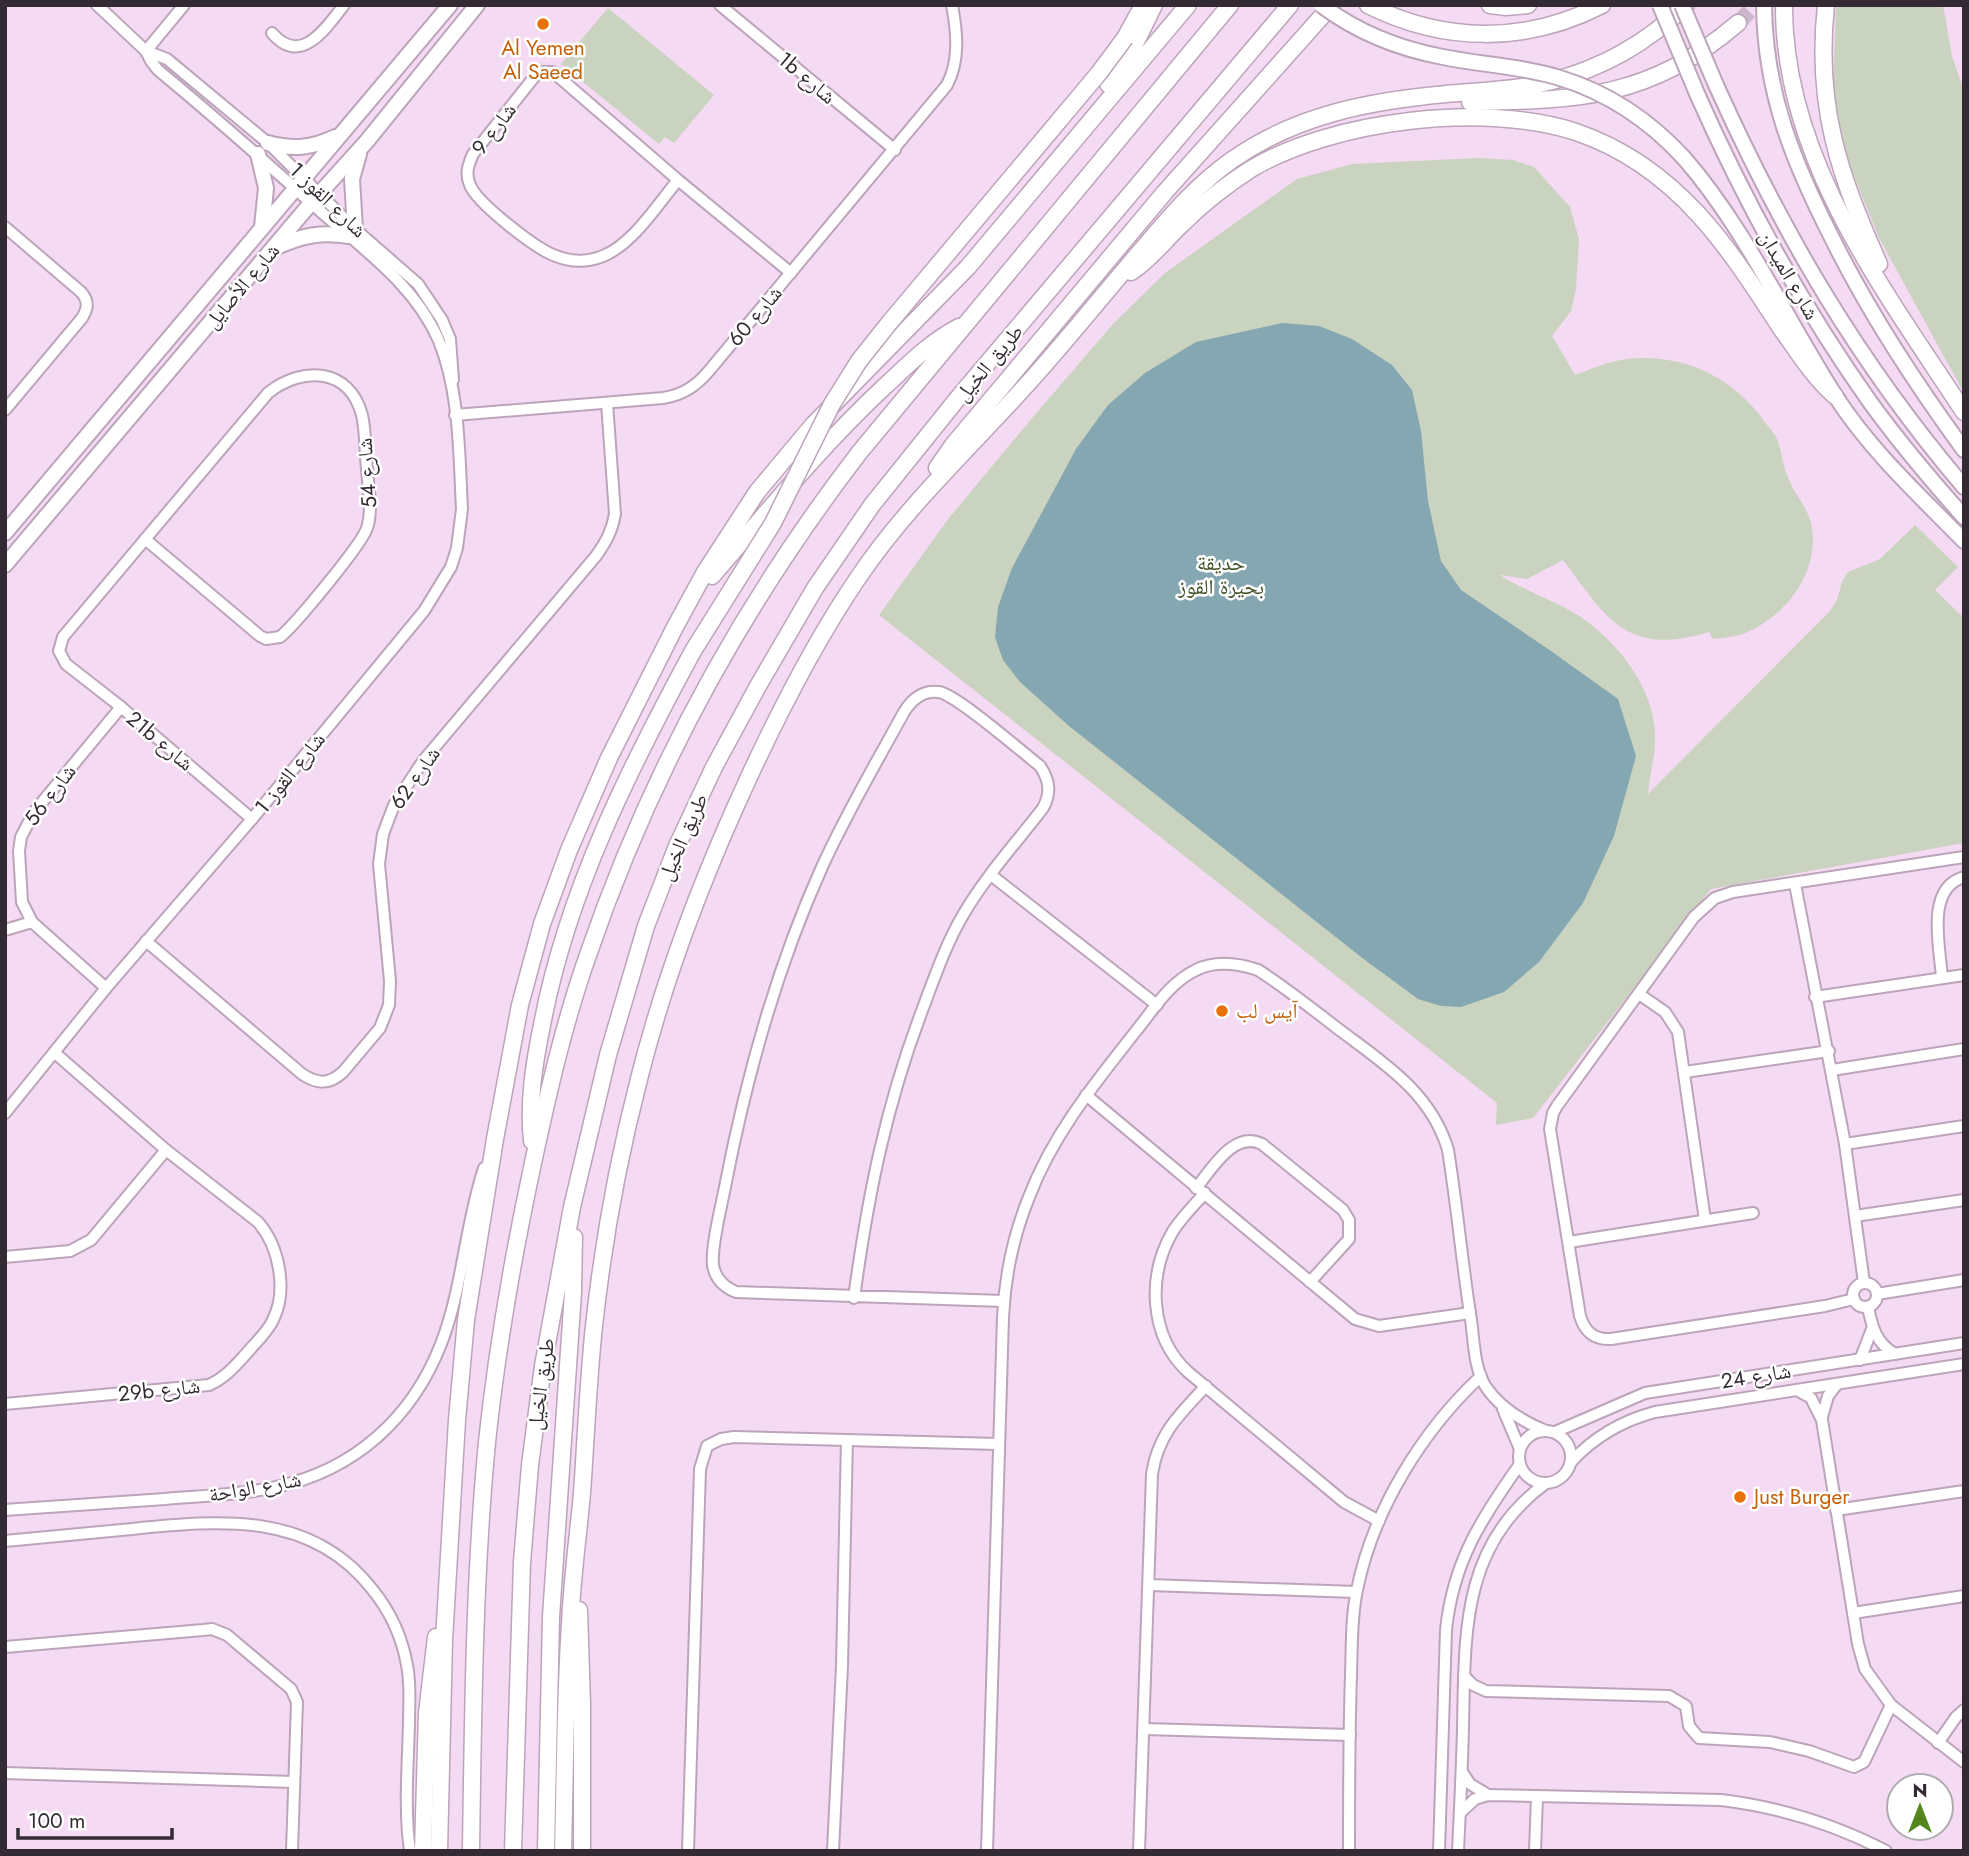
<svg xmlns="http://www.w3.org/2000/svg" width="1969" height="1856" font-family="Jost,'Noto Naskh Arabic',sans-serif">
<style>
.green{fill:#cad3bf}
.water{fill:#84a7b2}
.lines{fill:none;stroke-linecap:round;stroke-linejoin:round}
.highway-tunnel{stroke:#ceb7cc;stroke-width:16;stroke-dasharray:16 8;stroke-linecap:butt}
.minor-casing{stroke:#bca4ba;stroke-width:14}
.major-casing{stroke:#bca4ba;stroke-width:18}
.highway-casing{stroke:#bca4ba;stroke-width:19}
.minor{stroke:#fff;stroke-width:10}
.major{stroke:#fff;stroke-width:14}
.highway{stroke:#fff;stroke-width:16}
.major-bridge-casing{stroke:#bca4ba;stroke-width:18;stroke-linecap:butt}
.highway-bridge-casing{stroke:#bca4ba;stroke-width:19;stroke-linecap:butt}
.major-bridge{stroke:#fff;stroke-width:14}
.highway-bridge{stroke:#fff;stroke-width:16}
.food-dot{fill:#e8710a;stroke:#fff;stroke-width:2.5}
.labels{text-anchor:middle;stroke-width:5;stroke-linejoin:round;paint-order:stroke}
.food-label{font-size:21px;fill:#c56008;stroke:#fff;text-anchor:start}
.street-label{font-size:21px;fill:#342a33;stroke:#fff}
.park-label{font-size:21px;fill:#3d4e21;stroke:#fff}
</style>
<rect width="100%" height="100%" fill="#f4daf2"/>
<!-- green -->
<g class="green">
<polygon points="1836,5 1943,5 1952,56 1964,91 1964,393 1879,238 1843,149 1833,88"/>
<polygon points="608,8 714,95 674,143 665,137 659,144 561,64"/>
<path d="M1478,158L1513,160L1534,167L1570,207L1579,239L1576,290L1571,311L1552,336L1575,375C1591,369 1607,362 1626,359C1679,353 1729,374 1761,417C1766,424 1773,431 1777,439C1782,450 1782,464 1787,475C1793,492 1806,505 1811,523C1822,571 1784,620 1740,635C1731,637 1722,638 1713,639L1709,632C1627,657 1607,619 1563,560L1527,579L1500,575C1524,591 1552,599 1576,614C1616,639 1654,687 1655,735C1656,755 1649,775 1648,794L1830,611L1837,600L1842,582L1848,572L1880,559L1915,525L1958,567L1935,590L1964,618V843L1711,889L1533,1118L1496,1125L1497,1103L879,615L949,518L1027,424L1113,324L1165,273L1297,179L1352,164Z"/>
</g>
<!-- water -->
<polygon class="water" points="1282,323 1319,326 1352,339 1392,365 1412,390 1421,431 1428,501 1441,561 1461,590 1551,651 1618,699 1636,756 1614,836 1583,903 1539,962 1504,992 1461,1007 1441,1006 1418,999 1361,957 1069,726 1020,682 1003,660 995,637 998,607 1012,568 1076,449 1108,405 1145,373 1196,342"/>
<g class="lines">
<!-- highway-tunnel -->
<polyline class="highway-tunnel" points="1738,23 1756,5"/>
<defs>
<g id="minor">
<polyline points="720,5 895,150"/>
<path d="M272,33C301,67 326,28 344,5"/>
<polyline points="146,51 167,59 268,143 355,229 418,284 442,320 450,339 453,380"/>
<polyline points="146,51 184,5"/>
<path d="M678,180C658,204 633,244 603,256C588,262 571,262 556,256C537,250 477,203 470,185C465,174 468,165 473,154L535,76L540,72H553L678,180L791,273"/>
<path d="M5,227L81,292C89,301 88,308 82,318L5,410"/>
<path d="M455,415L663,398C682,395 695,387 708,372L947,85C960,60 957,32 952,5"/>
<path d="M145,539L260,636L266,639L280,637C295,625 362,544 367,528C373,510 368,488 367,469C365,452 366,432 362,415C349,367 302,366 268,393L63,637L59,651L66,664L121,707L252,819"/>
<polyline points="991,875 1157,1005"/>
<polyline points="1795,884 1845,1144 1864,1283"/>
<polyline points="5,930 32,922"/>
<path d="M146,941L302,1074C317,1084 329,1085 343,1072L380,1028L389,1005L390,981L379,864L383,834L394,805L423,761L596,556C606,542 612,531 615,514L607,403"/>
<path d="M1942,978C1940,947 1925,888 1964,877"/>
<polyline points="106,988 32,922 22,902 19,851 21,837 34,812 121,707"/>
<polyline points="1639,994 1665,1012 1678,1032 1705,1220"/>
<polyline points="1815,997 1964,975"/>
<polyline points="1832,1070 1964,1049"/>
<polyline points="1685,1072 1829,1051"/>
<polyline points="1086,1095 1355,1319 1379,1326 1470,1313"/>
<path d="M5,1113L106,988L252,819L424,611L451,567L457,548L462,509C459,454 460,393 439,341C414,282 356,244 310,202C260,157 210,113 158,70L151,61L146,51L97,5"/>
<polyline points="1845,1144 1964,1126"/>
<path d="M1196,1188C1212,1169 1234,1130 1262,1144L1343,1210L1349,1220V1239L1310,1282"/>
<path d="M1205,1193C1194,1205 1182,1217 1173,1231C1147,1275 1149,1336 1188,1372L1344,1502L1379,1521"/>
<polyline points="1855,1216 1964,1200"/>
<polyline points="1569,1242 1753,1213"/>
<polyline points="5,1257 70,1251 91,1240 166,1150"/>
<circle cx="1865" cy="1295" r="12"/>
<polyline points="1877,1294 1964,1280"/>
<path d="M854,1298C868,1195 886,1105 923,1008C935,976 946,944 963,915C985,877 1016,843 1043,808C1051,793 1050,781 1040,766C1022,752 957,695 939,692C923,690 912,699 904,712C876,763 846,814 822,867C776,969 746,1078 725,1187C721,1208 711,1246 713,1265C715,1279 724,1287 736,1292L1003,1301"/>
<path d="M1854,1299L1825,1306L1611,1339C1594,1340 1585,1332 1580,1316L1550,1129L1553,1113L1557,1106L1694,917L1715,898L1733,892L1964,857"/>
<path d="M1868,1307C1872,1327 1876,1343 1895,1354"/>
<polyline points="1860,1360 1872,1329"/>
<polyline points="1797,1390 1811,1398 1822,1420 1858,1644 1865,1669 1891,1705 1964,1762"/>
<path d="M5,1404L209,1385C225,1378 234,1367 246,1354C255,1343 267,1333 273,1320C288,1290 279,1246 258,1222L166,1150L55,1053"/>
<polyline points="1503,1409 1520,1449"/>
<polyline points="1822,1417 1828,1396 1837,1384"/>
<circle cx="1545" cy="1457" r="26"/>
<polyline points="1555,1432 1645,1393 1964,1343"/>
<path d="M1571,1462C1594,1437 1621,1421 1655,1412L1964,1364"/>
<path d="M5,1510C58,1506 111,1503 165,1499C201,1496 240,1495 276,1487C355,1470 412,1418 441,1344C463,1287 465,1225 484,1168"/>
<polyline points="1836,1510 1964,1491"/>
<path d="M5,1541C48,1537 90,1533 132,1529C220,1520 311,1511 372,1589C390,1611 402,1637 407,1665C411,1684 409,1704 409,1723C408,1766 404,1809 410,1851"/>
<polyline points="1149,1585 1356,1592"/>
<polyline points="1853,1613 1964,1596"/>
<polyline points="5,1647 203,1630 212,1629 227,1635 291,1689 297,1702 292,1851"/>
<polyline points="1464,1676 1473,1685 1486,1691 1669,1696 1686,1706 1689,1726 1699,1738 1770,1742 1809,1751 1854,1767 1864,1762 1891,1705"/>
<polyline points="1145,1729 1350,1735"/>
<polyline points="1938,1743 1956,1717 1964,1710"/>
<polyline points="1462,1772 1470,1784 1488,1795"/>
<polyline points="5,1773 294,1782"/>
<path d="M1460,1813L1475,1799L1488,1795L1721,1800C1779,1807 1834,1824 1886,1851"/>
<polyline points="688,1851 700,1469 707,1446 721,1439 734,1437 998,1444"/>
<polyline points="833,1851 842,1666 847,1440"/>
<path d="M987,1851L1003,1317C1005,1276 1014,1234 1029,1197C1053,1134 1095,1083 1136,1031C1153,1010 1170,982 1196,970C1216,960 1237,963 1258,970C1285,987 1311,1008 1337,1028C1382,1062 1431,1092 1448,1150C1457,1206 1462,1263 1471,1320C1474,1341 1474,1369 1486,1387C1500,1408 1524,1422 1546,1431"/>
<path d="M1139,1851L1152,1474C1158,1434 1179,1415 1206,1386"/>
<path d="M1349,1851C1349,1792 1349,1733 1351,1675C1352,1647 1351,1617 1357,1590C1373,1510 1422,1431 1481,1376"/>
<path d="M1439,1851L1446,1630C1453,1562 1481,1519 1520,1464"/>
<path d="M1458,1851C1460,1810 1462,1769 1463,1728C1465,1633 1461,1545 1546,1483"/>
<polyline points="1535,1851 1537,1797"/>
</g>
<g id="major">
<path d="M1764,5C1765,95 1794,164 1834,242C1871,316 1915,383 1964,450"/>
<path d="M1716,85C1783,234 1858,362 1964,487"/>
<path d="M1698,96C1746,204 1802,306 1870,402C1899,442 1931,480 1964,517"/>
<path d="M268,143C293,150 312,148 335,137"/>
<polyline points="258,154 266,188 262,227"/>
<path d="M1684,158C1745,228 1786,319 1836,397C1871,451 1919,495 1964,541"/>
<polyline points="355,229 352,179 359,154"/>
<path d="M277,247C302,235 322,232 349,236"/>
<polyline points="5,533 450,5"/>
<polyline points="5,565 311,203 367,141 477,5"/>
</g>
<g id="highway">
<path d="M1368,5C1444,43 1526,44 1602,5"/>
<polyline points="1490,5 1506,7 1528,5"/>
<path d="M1784,5C1783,158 1884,290 1964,412"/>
<path d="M1826,5C1815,106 1839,174 1879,264"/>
<polyline points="1125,38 1143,5"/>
<polyline points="1108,84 1130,54 1154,5"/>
<path d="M1470,102C1580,100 1649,99 1738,23"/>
<path d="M1131,272C1150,260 1164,241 1181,225C1202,204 1226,185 1251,169C1333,120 1485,102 1576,132C1623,148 1665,178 1698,214C1730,249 1756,290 1782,330C1799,353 1813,377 1835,396"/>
<polyline points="937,468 953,445 1165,192 1332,5"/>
<path d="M712,576C768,511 821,446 884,387C908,365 930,342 959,327"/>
<path d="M532,1141C528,1101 534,1064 542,1025C567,892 629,769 693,651"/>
<polyline points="579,1610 582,1705 582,1851"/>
<polyline points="423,1851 427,1713 436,1637"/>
<polyline points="439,1851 444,1640 457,1420 466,1320 495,1139 520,1005 542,924 569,850 609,758 675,627 705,572 757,492 813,425 968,267 1188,5"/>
<path d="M471,1851C473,1715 474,1578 487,1442C497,1348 513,1256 533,1163C548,1093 564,1023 588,955C650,774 743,604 859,453L1230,5"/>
<polyline points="513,1851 522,1562 530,1465 543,1366 572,1207 608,1055 646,926 677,846 714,767 758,686 815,588 872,505 958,398 1290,5"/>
<polyline points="546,1851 551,1617 573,1292 574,1237"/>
<path d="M563,1851C565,1775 565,1699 570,1624C572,1580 578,1537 582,1493C586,1437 588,1382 594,1326C603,1243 618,1160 639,1079C665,975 704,874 749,777C781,708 815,641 858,578C907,505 972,446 1031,380C1068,339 1103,295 1139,253C1168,219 1195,186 1232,160C1296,115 1369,101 1446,94C1481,91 1518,90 1552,81C1603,68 1648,42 1686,5"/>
</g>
</defs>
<!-- minor casing -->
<use href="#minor" class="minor-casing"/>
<!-- major casing -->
<use href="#major" class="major-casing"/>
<!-- highway casing -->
<use href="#highway" class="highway-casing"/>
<!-- minor -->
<use href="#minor" class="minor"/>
<!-- major -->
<use href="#major" class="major"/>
<!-- highway -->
<use href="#highway" class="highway"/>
<defs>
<g id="major-bridge">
<path d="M1321,5C1357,32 1400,49 1443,57C1482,65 1522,66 1560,78C1609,93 1649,120 1684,158"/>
<polyline points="1660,5 1698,96"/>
<polyline points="1682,5 1716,85"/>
</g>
<polyline id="highway-bridge" points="693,651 773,523 832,404 859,361 890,322 1099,73 1125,38"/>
</defs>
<!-- major-bridge casing -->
<use href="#major-bridge" class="major-bridge-casing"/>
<!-- highway-bridge casing -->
<use href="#highway-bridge" class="highway-bridge-casing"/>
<!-- major-bridge -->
<use href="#major-bridge" class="major-bridge"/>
<!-- highway-bridge -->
<use href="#highway-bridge" class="highway-bridge"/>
</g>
<!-- markers -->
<g class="food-dot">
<circle cx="543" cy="24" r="7"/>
<circle cx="1222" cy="1011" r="7"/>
<circle cx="1740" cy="1497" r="7"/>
</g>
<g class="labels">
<!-- food labels -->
<g class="food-label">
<text x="543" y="55" text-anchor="middle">Al Yemen<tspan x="543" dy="24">Al Saeed</tspan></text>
<text x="1236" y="1018">آيس لب</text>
<text x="1754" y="1504">Just Burger</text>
</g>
<!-- street labels -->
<g class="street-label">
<text transform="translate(807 78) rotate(40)" y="7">1b شارع</text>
<text transform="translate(494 129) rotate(-53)" y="7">شارع 9</text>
<text transform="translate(328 200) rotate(44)" y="7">شارع القوز 1</text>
<text transform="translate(1789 275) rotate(60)" y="7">شارع الميدان</text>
<text transform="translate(242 286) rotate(-50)" y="7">شارع الأصايل</text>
<text transform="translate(755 316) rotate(-50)" y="7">شارع 60</text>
<text transform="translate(989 363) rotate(-50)" y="7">طريق الخيل</text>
<text transform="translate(367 473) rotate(-94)" y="7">شارع 54</text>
<text transform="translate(160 741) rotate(40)" y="7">21b شارع</text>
<text transform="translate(290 773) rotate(-51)" y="7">شارع القوز 1</text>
<text transform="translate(415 778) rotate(-55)" y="7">شارع 62</text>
<text transform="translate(50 795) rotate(-53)" y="7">شارع 56</text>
<text transform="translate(683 837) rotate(-66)" y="7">طريق الخيل</text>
<text transform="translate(1756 1376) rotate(-9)" y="7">شارع 24</text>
<text transform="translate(541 1384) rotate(-82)" y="7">طريق الخيل</text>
<text transform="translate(159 1390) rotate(-6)" y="7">29b شارع</text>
<text transform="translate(255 1487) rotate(-10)" y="7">شارع الواحة</text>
</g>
<!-- park labels -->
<g class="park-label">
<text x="1221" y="570">حديقة<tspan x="1221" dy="24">بحيرة القوز</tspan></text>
</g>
</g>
<!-- border -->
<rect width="1969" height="1856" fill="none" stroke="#342a33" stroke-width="14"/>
<!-- north arrow -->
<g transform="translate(1920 1807)"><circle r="33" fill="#ffffff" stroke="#aeaaad" stroke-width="2"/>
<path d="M0-5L12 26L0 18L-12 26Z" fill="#53861d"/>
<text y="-10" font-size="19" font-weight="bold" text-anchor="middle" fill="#342a33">N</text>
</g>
<!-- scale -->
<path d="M18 1828v10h154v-10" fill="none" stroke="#342a33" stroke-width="3.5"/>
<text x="28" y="1828" font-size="21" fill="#342a33" stroke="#ffffff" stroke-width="5" paint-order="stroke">100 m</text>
</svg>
